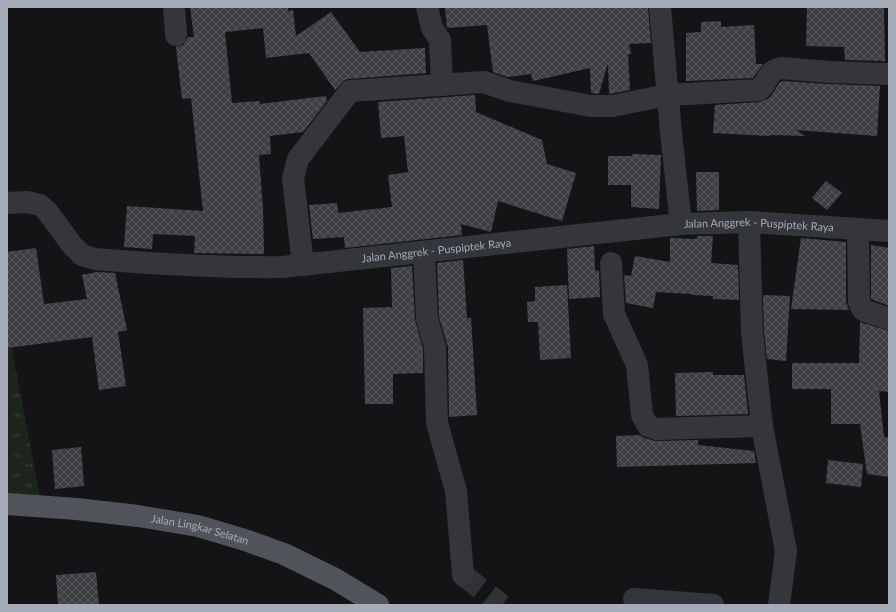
<svg xmlns="http://www.w3.org/2000/svg" width="896" height="612" font-family="Lato,sans-serif">
<style>
.grass{fill:url(#grass-tufts)}
.building{fill:url(#building-cross-hatch)}
.lines{fill:none;stroke-linecap:round;stroke-linejoin:round}
.minor-tunnel{stroke:#313236;stroke-width:22;stroke-dasharray:22 11;stroke-linecap:butt}
.minor{stroke:#35363b;stroke-width:22}
.major{stroke:#51535b;stroke-width:22}
.labels{text-anchor:middle;stroke-width:3;stroke-linejoin:round;paint-order:stroke}
.street-label{font-size:11px;fill:#a5acb7;stroke:#0f0f11}
</style>
<defs>
<pattern id="grass-tufts" width="24" height="20" patternUnits="userSpaceOnUse"><rect width="24" height="20" fill="#1c241c"/><path d="M3 7l-1-3M5 7V3M7 7l1-3M15 17l-1-3M17 17v-4M19 17l1-3" fill="none" stroke="#3a413b"/></pattern>
<pattern id="building-cross-hatch" width="8" height="8" patternUnits="userSpaceOnUse"><rect width="8" height="8" fill="#3e3f43"/><path d="M0 0l8 8M0 8l8-8" fill="none" stroke="#57585c"/></pattern>
</defs>
<rect width="100%" height="100%" fill="#141416"/>
<!-- grass -->
<polygon class="grass" points="7,324 40,496 7,495"/>
<!-- building -->
<g class="building">
<polygon points="190,7 288,7 288,11 293,10 296,36 331,12 360,52 425,48 426,73 349,79 344,80 335,90 309,53 265,58 266,57 263,28 225,32 232,103 260,101 260,104 326,96 327,101 303,132 270,136 271,154 259,155 263,209 264,254 194,253 195,236 153,234 152,249 124,247 127,206 203,211 191,98 182,99 176,47 183,45 188,37 194,37"/>
<polygon points="459,7 648,7 651,43 629,44 631,54 628,54 630,90 609,94 608,63 599,94 591,93 590,68 533,81 531,74 507,77 493,72 487,25 447,28 445,8"/>
<polygon points="807,7 884,7 885,61 845,60 844,47 806,46"/>
<polygon points="721,21 721,27 754,25 756,64 763,64 753,78 686,81 686,33 701,32 701,22"/>
<polygon points="782,81 828,84 880,86 877,136 796,130 805,136 770,135 770,136 713,133 715,105 760,102 767,99 771,96 780,82"/>
<polygon points="475,95 476,112 542,140 547,164 576,173 562,221 498,201 491,232 461,224 462,235 345,248 344,237 313,239 309,205 337,203 338,213 392,207 388,175 408,172 404,136 381,138 378,102"/>
<polygon points="632,154 661,155 659,209 631,207 631,185 608,185 608,156 632,156"/>
<polygon points="696,172 719,172 719,210 697,211"/>
<polygon points="826,181 842,193 827,210 812,198"/>
<polygon points="697,236 713,236 711,263 738,265 739,300 713,299 713,296 692,295 692,294 656,292 653,308 626,303 624,275 631,276 635,256 670,262 670,238 697,239"/>
<polygon points="801,238 846,242 846,302 849,310 791,309"/>
<polygon points="871,245 889,248 889,306 871,299"/>
<polygon points="594,246 595,270 599,271 600,297 569,299 567,249"/>
<polygon points="36,248 44,304 87,299 82,275 97,272 115,273 127,330 118,332 126,386 99,390 92,337 7,348 7,252"/>
<polygon points="463,260 467,318 471,318 477,415 449,417 448,347 439,317 437,263"/>
<polygon points="412,266 415,320 423,349 423,373 393,374 393,404 365,404 363,308 392,307 391,268"/>
<polygon points="567,285 571,358 540,360 538,322 528,322 527,302 535,301 535,287"/>
<polygon points="763,295 790,296 786,361 767,359 764,331"/>
<polygon points="860,322 889,331 889,392 879,391 884,437 889,438 889,477 867,474 860,424 831,424 831,389 792,389 792,363 859,363"/>
<polygon points="713,372 713,375 744,375 748,414 676,416 675,373"/>
<polygon points="640,435 644,438 656,441 698,440 698,445 754,451 756,463 617,467 616,436"/>
<polygon points="81,447 84,486 55,489 52,450"/>
<polygon points="828,460 863,464 861,487 826,483"/>
<polygon points="96,572 99,605 58,605 56,575"/>
</g>
<g class="lines">
<!-- minor-tunnel -->
<polyline class="minor-tunnel" points="463,575 502,605"/>
<!-- minor -->
<g class="minor">
<polyline points="174,7 176,35"/>
<polyline points="427,7 432,28 440,40 442,85"/>
<polyline points="660,7 671,133 681,224"/>
<path id="s1" d="M7,203L27,202L40,205L47,211L72,245L82,255L95,259C157,264 220,268 282,267L681,224L749,222L889,231"/>
<polyline points="749,222 752,332 762,426 786,551 779,605"/>
<polyline points="858,229 859,302 863,310 889,319"/>
<polyline points="424,252 427,319 435,347 437,423 456,491 463,575"/>
<polyline points="611,263 614,314 637,365 642,415 648,426 656,429 762,426"/>
<path d="M303,265L293,178L298,159L350,91L484,82L510,91L591,106H612L668,95L759,90C769,82 766,71 781,68L829,72L889,74"/>
<polyline points="634,599 713,605"/>
</g>
<!-- major -->
<path class="major" id="s2" d="M7,504L77,509L138,516L198,526L245,540L284,554L335,579L378,605"/>
</g>
<g class="labels">
<!-- street labels -->
<g class="street-label">
<text dy="4" stroke="none"><textPath href="#s1" startOffset="779">Jalan Anggrek - Puspiptek Raya</textPath></text>
<text dy="4" stroke="none"><textPath href="#s1" startOffset="455">Jalan Anggrek - Puspiptek Raya</textPath></text>
<text dy="4" stroke="none"><textPath href="#s2" startOffset="195">Jalan Lingkar Selatan</textPath></text>
</g>
</g>
<!-- border -->
<rect width="896" height="612" fill="none" stroke="#a5acb7" stroke-width="16"/>
</svg>
